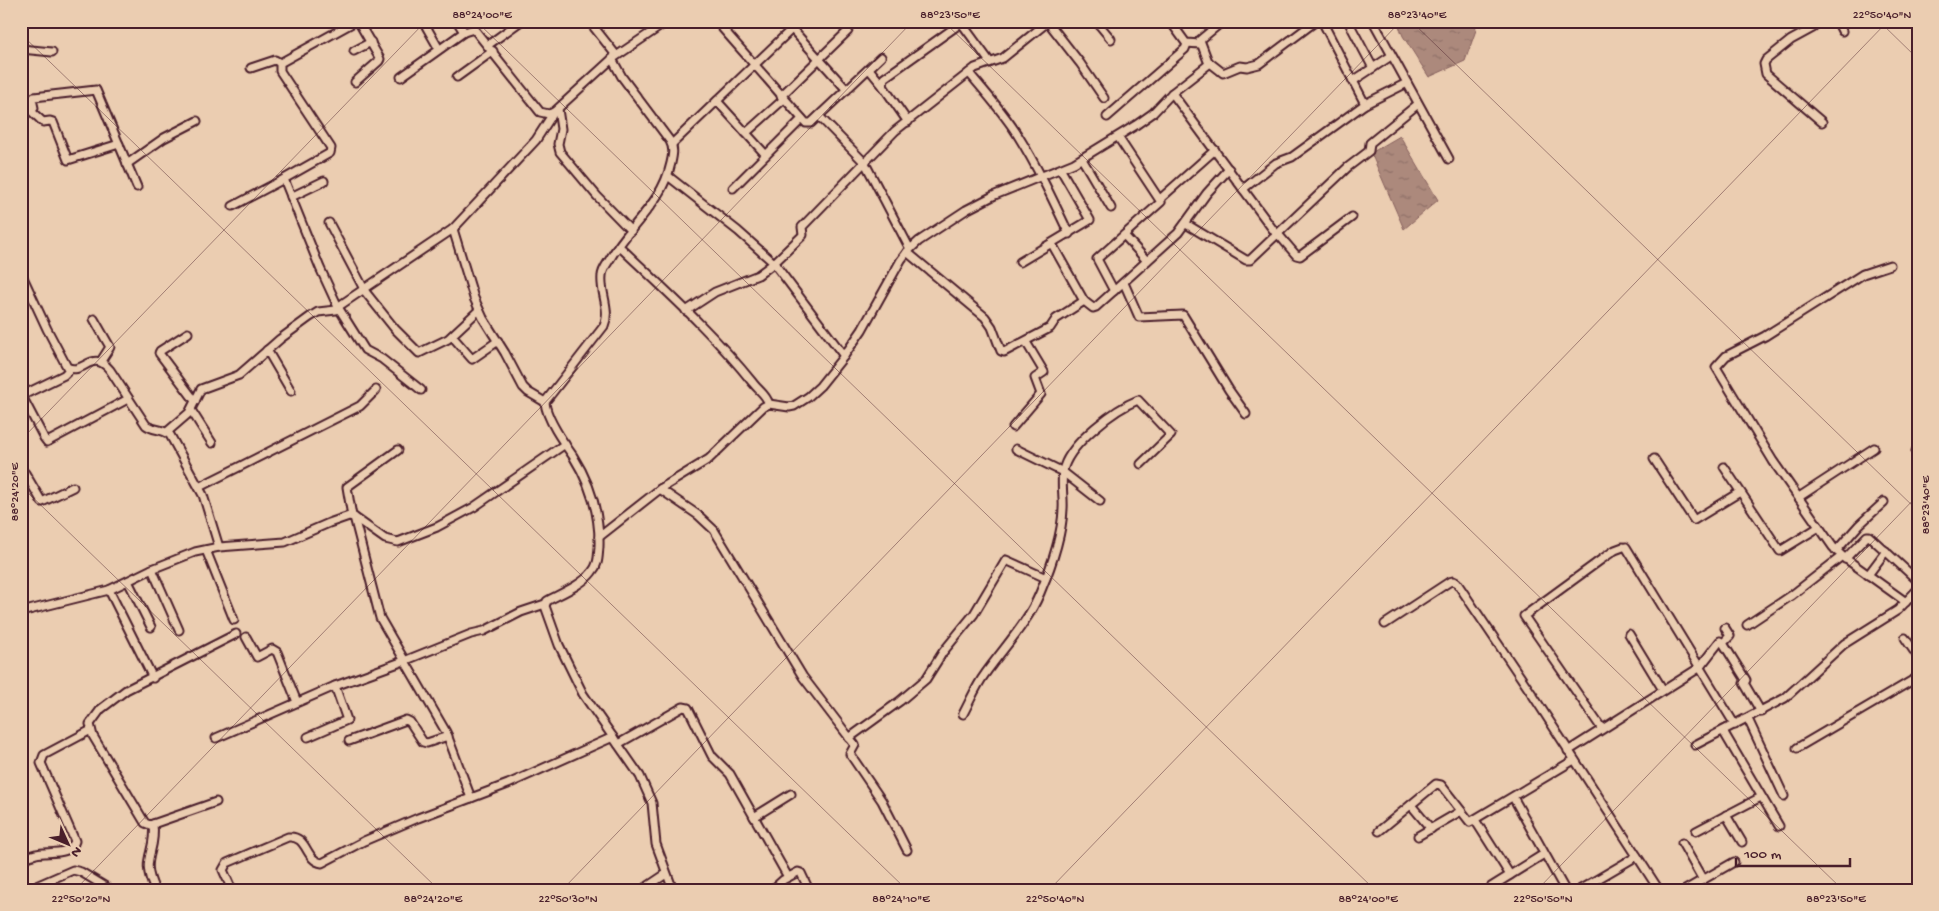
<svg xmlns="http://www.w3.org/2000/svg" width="1939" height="911" font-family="'Gochi Hand',sans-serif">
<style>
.water{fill:url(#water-ripples);stroke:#855f5c}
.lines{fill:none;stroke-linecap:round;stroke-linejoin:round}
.street-casing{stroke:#4a1f2b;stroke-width:11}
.street{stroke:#ebcdb1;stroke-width:7}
.ticks{fill:none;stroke:#4a1f2b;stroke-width:1;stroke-opacity:0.45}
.neatline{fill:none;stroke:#4a1f2b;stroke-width:2}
.ticks-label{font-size:12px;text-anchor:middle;fill:#4a1f2b}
</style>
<defs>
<pattern id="water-ripples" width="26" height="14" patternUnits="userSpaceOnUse" patternTransform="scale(1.25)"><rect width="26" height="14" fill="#ac897c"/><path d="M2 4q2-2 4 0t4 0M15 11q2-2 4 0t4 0" fill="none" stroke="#8e6f66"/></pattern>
</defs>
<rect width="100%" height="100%" fill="#ebcdb1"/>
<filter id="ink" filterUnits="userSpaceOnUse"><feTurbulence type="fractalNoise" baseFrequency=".02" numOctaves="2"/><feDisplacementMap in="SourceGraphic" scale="10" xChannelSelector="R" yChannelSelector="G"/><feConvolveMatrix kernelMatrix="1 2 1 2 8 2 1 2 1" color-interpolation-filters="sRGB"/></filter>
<g filter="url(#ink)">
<!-- water -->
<g class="water">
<polygon points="1397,21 1475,21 1476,30 1465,61 1429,77 1403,36"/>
<polygon points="1400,136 1438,200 1404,229 1371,153"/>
</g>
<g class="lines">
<defs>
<g id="street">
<polyline points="423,21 439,49"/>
<polyline points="457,21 464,32"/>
<polyline points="589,21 616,55"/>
<path d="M668,21L612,59L622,77L670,141C674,148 673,154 671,163C662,204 630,224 610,259C607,264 602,270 602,276C600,293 611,309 604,326L545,402C546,418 563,442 573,456C590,483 600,514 599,547C598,556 599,564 592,572C582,585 562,593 547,601L545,606L559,645L583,694L640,776L652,803L656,844L673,890"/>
<polyline points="716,21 806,123 811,123 881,57"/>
<polyline points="960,21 990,62"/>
<polyline points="1096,21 1111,39"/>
<polyline points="1170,21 1186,43 1200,44"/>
<polyline points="1322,21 1365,104"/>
<polyline points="1348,21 1373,68"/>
<polyline points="1373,21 1449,159"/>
<polyline points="1815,21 1813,28 1791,40 1766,60 1764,64 1766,74 1822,122"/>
<polyline points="1837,21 1842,31"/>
<polyline points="1048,22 1080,63 1104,98"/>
<polyline points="792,29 847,90"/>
<polyline points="488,45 521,21"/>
<polyline points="21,49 52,52"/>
<polyline points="354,51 371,42"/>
<polyline points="1209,62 1223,73 1240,66 1247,67 1259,64 1316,21"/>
<polyline points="251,68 275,60 280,63"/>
<polyline points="869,69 883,86"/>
<path d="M969,73C986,93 1003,112 1017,134C1037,166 1053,200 1069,234"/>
<polyline points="401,77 464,32 474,29 540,112 549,114 554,112 612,59"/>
<polyline points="457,77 493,51"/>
<polyline points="1353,81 1391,56"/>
<polyline points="355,82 379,61 380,59 358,21"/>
<polyline points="1172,93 1277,235"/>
<polyline points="781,96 848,31"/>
<polyline points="717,101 766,155"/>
<polyline points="558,109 561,129 558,144 560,152 597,196 631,231"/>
<polyline points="30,110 43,122 50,121 53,122 68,160 119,144"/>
<polyline points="21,114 34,108 32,99 34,97 96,90 137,187"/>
<polyline points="819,116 865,163 910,249"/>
<polyline points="1107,117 1185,49 1187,44"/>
<polyline points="908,122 883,86 884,78 961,23"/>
<polyline points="746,133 784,99"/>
<polyline points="672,144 800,21"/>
<polyline points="1082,159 1111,208"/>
<polyline points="127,164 164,138 197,121"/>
<polyline points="668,176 738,231 774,263 844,356"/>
<polyline points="733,188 802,119"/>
<polyline points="1243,189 1276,163 1292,157 1365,104 1407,83"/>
<polyline points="291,197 324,181"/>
<polyline points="1160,199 1215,150"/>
<polyline points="233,206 284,179"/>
<polyline points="329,223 364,289"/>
<polyline points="1186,224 1246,260 1250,260 1348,167 1369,151 1370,143 1418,104"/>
<polyline points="453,229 474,298 483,318 505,353 523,387 528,392 545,402"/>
<polyline points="1278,234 1296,255 1300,256 1352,217"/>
<polyline points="1124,235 1147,261"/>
<polyline points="1052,244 1084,301"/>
<path d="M619,246C665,290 713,333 753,383C759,391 766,394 769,404"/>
<polyline points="907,252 985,317 992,327 1001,351 1004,352 1050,328 1056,319 1084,301 1093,308 1096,307 1178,233 1207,193 1229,169"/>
<polyline points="1020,262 1090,220 1061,170"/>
<polyline points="1890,265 1863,274 1765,336 1726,356 1716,367 1773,461 1833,547 1842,556 1906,602"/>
<path d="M21,273L47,329L67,367C83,376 92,348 110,370L146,425C153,431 163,428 170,435L203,495L219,547"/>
<polyline points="1124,283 1139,317 1183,315 1229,390 1246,414"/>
<polyline points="363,289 395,329 419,353 448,339 479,310"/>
<polyline points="1114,291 1097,259 1161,202 1118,137"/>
<polyline points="339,306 453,229 536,140 554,112"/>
<polyline points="338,307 365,350 382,359 421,390"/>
<polyline points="686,311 715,292 758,275 774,263 803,235 802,227 895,131 975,68 1003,58 1049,21"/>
<polyline points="94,319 110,347 101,361"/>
<polyline points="188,333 160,351 159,353 195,401"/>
<polyline points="452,336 472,359 498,341"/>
<polyline points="267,350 291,391"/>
<polyline points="21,396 64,375 70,369"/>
<polyline points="22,396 44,438 47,442 128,399"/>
<polyline points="191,410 212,443"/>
<polyline points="1013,427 1041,394 1035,378 1044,372 1026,342"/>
<polyline points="167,432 189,413 201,389 239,375 280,339 310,317 318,312 336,310 338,307 320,268 284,179 330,153 331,148 280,71 280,63 356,21"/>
<polyline points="1016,449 1063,472 1100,501"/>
<polyline points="1916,451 1918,454"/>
<polyline points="1654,459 1694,520 1740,492"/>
<polyline points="1724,467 1780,551 1819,527"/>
<polyline points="21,471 25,473 42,502 73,487"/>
<polyline points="199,487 360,406 376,390"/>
<polyline points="660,489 698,515 714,530 803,677 855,745 850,754 882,801 907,850"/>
<polyline points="1799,497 1874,448"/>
<polyline points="352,516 347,487 398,450"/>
<polyline points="354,517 380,618 446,732 471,798"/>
<polyline points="599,537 660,489 709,459 763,407 769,404 789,407 794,406 808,397 820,386 844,356 862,330 901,260 907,252 919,241 966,210 995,195 1074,163 1136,125 1153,113 1172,93 1209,64 1200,40 1223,21"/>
<polyline points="1626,547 1735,725"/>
<polyline points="206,550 234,620"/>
<polyline points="1836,551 1859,525 1884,502"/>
<polyline points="1845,559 1867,536 1869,536 1918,581"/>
<polyline points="152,569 179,630"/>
<polyline points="1868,575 1886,551"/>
<polyline points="128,581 151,627"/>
<polyline points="109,590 153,678"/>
<polyline points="21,612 109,590 152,569 195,552 219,547 285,542 329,523 349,516 354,517 385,539 398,542 437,527 474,507 565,444"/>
<polyline points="1385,624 1449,582 1453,581 1457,583 1532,694 1659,890"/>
<polyline points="1747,625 1792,595 1842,556"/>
<polyline points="1725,628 1730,636 1723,643 1746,680 1744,683 1761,712"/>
<polyline points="1629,634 1663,690"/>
<polyline points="246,637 257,657 272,649 277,652 297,702"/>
<polyline points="1905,638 1918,657"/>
<path d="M963,714C970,701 976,686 985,674C1004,647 1027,624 1040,593C1051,567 1062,537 1063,509C1064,496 1060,480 1064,467C1072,442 1115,409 1138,400L1171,435L1141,464"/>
<polyline points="1748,719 1784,796"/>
<polyline points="1602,729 1524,616 1602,559 1615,550 1623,547"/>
<polyline points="1723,731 1779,826"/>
<polyline points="308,737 347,720 335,686"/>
<polyline points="216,738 335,686 404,661 471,634 484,631 521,612 545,604"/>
<polyline points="849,738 900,701 926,679 943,652 974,614 1006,560 1046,578"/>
<polyline points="349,741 406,720 410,722 423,742 427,743 448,736"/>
<polyline points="618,744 683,707 688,708 712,756 730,774 788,877"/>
<polyline points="1695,745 1785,698 1844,644 1898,610 1918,589"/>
<polyline points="1797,748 1918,677"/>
<polyline points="1568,751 1699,668 1720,641"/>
<polyline points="1513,797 1565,890"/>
<polyline points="216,802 150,825 145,823 93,736 90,724 101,709 126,690 236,634"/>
<polyline points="1411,805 1431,829"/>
<polyline points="1726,815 1742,842"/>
<polyline points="754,817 791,794"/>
<polyline points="1475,820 1510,875"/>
<path d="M153,824C157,854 139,857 155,890"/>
<polyline points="1379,831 1436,784 1441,785 1470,822 1574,760"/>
<polyline points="1696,831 1761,797"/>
<polyline points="1418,836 1461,811"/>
<polyline points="1682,843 1703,880"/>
<path d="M21,860C26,857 31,855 36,854C48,851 71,856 75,841L41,763L44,755L91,730"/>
<polyline points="1491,887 1544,854"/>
<polyline points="27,890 73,870 81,872 111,890"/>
<path d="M232,890L223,870L227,863L288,837C308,835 305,861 322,863L364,841L418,818L508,784L613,737"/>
<polyline points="642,890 666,874"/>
<polyline points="772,890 783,880 798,872 801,873 809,890"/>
<polyline points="1579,890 1637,856"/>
<polyline points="1685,890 1734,862"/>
</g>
</defs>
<!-- street casing -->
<use href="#street" class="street-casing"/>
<!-- street -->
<use href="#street" class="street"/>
</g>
</g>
<!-- ticks -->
<path class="ticks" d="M476,21L1375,890M943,21L1843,890M1411,21L1918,511M1879,21L1918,59M21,34L907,890M21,440L426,21M21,486L439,890M75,890L913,21M562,890L1401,21M1049,890L1888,21M1537,890L1918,495"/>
<!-- margin -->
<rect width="1939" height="911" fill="none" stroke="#ebcdb1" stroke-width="55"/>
<!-- north arrow -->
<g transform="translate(68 844) rotate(134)" stroke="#ebcdb1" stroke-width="4" paint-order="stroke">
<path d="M0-4L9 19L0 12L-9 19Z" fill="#4a1f2b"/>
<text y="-8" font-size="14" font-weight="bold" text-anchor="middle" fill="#4a1f2b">N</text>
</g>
<!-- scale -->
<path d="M1736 858v8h114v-8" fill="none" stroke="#4a1f2b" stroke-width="2.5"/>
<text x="1744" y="858" font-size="15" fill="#4a1f2b" stroke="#ebcdb1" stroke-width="4" paint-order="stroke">100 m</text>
<rect x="28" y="28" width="1884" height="856" class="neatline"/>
<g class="ticks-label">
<text x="482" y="18">88°24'00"E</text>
<text x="950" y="18">88°23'50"E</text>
<text x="1417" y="18">88°23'40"E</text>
<text x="1882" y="18">22°50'40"N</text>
<text transform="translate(14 492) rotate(-90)" y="4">88°24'20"E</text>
<text transform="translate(1925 505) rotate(-90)" y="4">88°23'40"E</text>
<text x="81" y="902">22°50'20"N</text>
<text x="433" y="902">88°24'20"E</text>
<text x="568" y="902">22°50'30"N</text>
<text x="901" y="902">88°24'10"E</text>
<text x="1055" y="902">22°50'40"N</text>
<text x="1368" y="902">88°24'00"E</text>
<text x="1543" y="902">22°50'50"N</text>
<text x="1836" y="902">88°23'50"E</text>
</g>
</svg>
